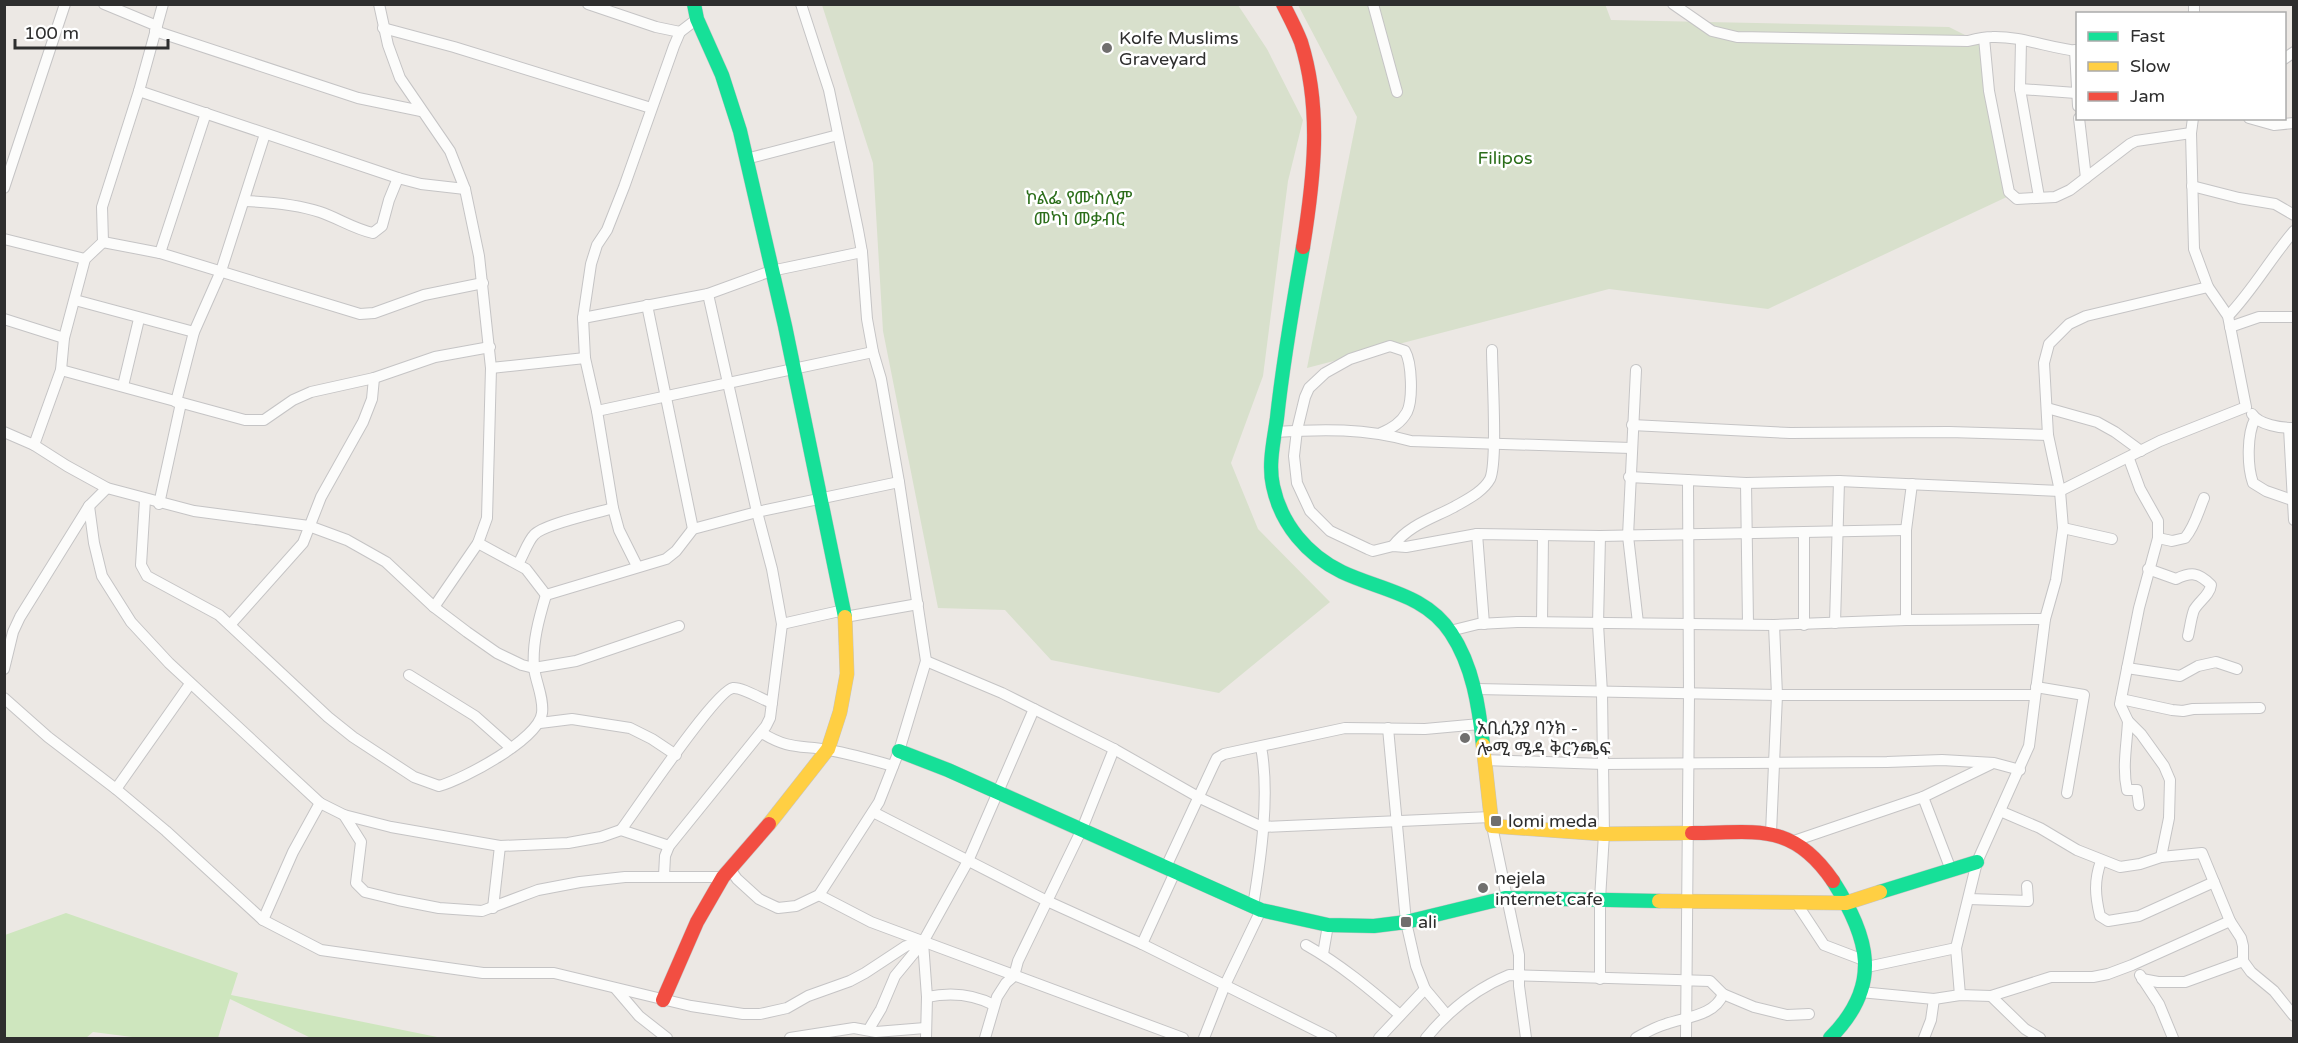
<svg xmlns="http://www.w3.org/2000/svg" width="2298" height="1043" font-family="'Varela Round','Noto Sans Ethiopic',sans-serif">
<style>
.green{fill:#cee6be}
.cemetery{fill:#d8e0cc}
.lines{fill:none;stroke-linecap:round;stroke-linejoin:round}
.street-casing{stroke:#c5c4c5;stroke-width:12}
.fast-casing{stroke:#c5c4c5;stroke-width:15}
.slow-casing{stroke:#c5c4c5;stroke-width:15}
.jam-casing{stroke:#c5c4c5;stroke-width:15}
.street{stroke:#fcfcfb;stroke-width:10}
.fast{stroke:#16e098;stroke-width:14}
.slow{stroke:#ffcf43;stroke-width:14}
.jam{stroke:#f24e42;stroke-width:14}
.poi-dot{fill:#706f6e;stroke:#fff;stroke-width:2}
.labels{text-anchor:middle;stroke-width:5;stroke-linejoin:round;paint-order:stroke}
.poi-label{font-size:18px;fill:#2e2e2e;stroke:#fff;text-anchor:start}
.park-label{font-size:18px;fill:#2c6e1b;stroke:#fff}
</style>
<rect width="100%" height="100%" fill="#ece8e4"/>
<!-- green -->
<polygon class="green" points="66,913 238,973 231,995 442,1038 311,1038 230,999 218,1038 140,1038 93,1032 86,1038 5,1038 5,935"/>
<!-- cemetery -->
<g class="cemetery">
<polygon points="1605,4 1611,20 1949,27 1987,46 2011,195 1768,309 1609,289 1307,368 1357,117 1298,5"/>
<polygon points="822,5 1238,5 1267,49 1303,120 1288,181 1263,376 1231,463 1258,529 1330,602 1219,693 1051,660 1005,610 938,608 883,331 873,163"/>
</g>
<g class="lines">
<defs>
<g id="street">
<polyline points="104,4 157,26"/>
<polyline points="379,4 388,45 400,78 450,151 465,189 479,256 491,368 487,518 478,543 434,607"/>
<polyline points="588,4 656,27 680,32"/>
<polyline points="1373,4 1397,92"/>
<path d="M1673,4L1712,31L1737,37L1968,41C1976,39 1984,37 1992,37C2021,36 2049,48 2078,51"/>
<polyline points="2194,4 2194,14"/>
<polyline points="383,28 454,47 651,108"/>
<polyline points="155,31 358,98 421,111"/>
<polyline points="1984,38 1989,91 2009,192 2017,199 2055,197 2070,190 2130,144 2136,141 2191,133"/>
<polyline points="2021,41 2020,89 2039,197"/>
<polyline points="2075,50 2078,106"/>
<polyline points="2284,59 2294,52"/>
<polyline points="2020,89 2076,93"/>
<polyline points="139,91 398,178 421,184 465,189"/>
<polyline points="2079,118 2086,178"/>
<polyline points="2249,118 2274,125 2294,123"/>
<polyline points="746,159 838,135"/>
<polyline points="2192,186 2239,198 2275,204 2294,215"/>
<polyline points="4,188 65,4"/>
<path d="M245,201C271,202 296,204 320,212C338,218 354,229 373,233L382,226L389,200L398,178"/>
<polyline points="4,239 85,259"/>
<polyline points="103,242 160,253 360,314 374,313 424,295 483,283"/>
<polyline points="160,253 206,113"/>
<polyline points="75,300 194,332"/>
<polyline points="647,305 693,529"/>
<path d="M2228,316C2253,290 2270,259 2294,231"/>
<polyline points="583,318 708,294 771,271 862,252"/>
<polyline points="4,319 64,338"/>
<polyline points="2230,327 2259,317 2294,317"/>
<polyline points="491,368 585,358"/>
<polyline points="61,370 245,420 264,420 293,400 311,392 374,378 435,357 490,347"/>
<polyline points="1636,370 1628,536 1638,623"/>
<polyline points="123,386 139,319"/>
<polyline points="176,402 194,332 221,271 265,134"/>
<polyline points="2047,408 2097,422 2115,432 2141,451"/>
<polyline points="597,411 873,352"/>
<path d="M2252,414C2259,425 2281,428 2294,428"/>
<path d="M2255,419C2247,434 2247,466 2253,483L2266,491L2292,500"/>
<polyline points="1632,425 1790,433 1949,432 2048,435"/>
<polyline points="2289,428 2294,520"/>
<polyline points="4,432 34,445 67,466 107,488 194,511 309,526 347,540 386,562 434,607 467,632 497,653 522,665 534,668 576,661 679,626"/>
<path d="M1275,432C1322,429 1365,428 1411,441L1631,448"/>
<path d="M1381,433C1392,428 1401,423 1407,412C1413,400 1412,363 1405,351L1390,346L1350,359L1325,373L1309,388L1305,397L1297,430L1294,456L1297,483L1310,511L1330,531L1368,549L1373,551L1393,546L1406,547L1477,534L1600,536L1906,530"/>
<polyline points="34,445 61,370 64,338 85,259 103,242 102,207 139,91 163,4"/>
<polyline points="2129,459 2140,489 2158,521 2158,538 2139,608 2120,704 2128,721 2141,734 2164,766 2170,780 2169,818 2161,857"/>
<polyline points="1629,477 1746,483 1839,481 2060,491 2160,441 2246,407 2228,316 2208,287"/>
<polyline points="1746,483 1748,624"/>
<path d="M145,500L141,565L147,576L219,615L328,717L353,737L414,777L439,786C464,779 539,739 542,713C544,698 536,683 534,668C532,643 539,618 546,595"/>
<polyline points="159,504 181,403"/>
<polyline points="89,506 94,543 102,576 131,622 169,663 320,803 344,815 391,827 500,846 568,843 601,837 621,830 669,846"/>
<polyline points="2063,528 2112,539"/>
<polyline points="1477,534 1484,624"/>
<path d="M2158,538L2172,541L2185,538C2195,526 2198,512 2204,498"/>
<polyline points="478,543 526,569 546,595"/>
<path d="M1393,546C1409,525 1431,519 1454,507C1466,500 1483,492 1490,479C1498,462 1492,374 1492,350"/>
<path d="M518,564C523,556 528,541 534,535C543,524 598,513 613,508"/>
<polyline points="637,566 619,530 613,508 597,411 585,358 583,318 591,264 597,245 607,230 624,187 674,46 680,32 697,19"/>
<path d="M2148,569L2176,579C2191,572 2198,572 2211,585C2210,595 2199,601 2194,610C2191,618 2190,628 2188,636"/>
<polyline points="546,595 666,559 676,551 693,529 757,512 899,482"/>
<polyline points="845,617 918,604"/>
<polyline points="1906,620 1906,530 1912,484"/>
<polyline points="1542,622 1543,536"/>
<polyline points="1835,623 1839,481"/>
<polyline points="782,624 844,610"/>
<polyline points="230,625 303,543 321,497 363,422 372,399 374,378"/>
<polyline points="1804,625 1804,534"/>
<polyline points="1450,631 1478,624 1517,622 1774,625 1906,620 2045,619"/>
<polyline points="926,661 1002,693 1114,749 1200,798 1262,827 1491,817"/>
<polyline points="2127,668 2180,676 2198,666 2216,662 2237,669"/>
<polyline points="4,669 13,632 20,617 89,506 107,488"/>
<polyline points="409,675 475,716 511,748"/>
<polyline points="2036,687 2084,695 2067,793"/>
<polyline points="1476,689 1777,695 2035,695"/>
<polyline points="4,698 48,737 116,789 166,831 263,920 321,950 483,973 554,973 691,1006 743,1014 760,1014 787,1008 808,996 850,981 865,973 906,946 923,942"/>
<polyline points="2121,699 2172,710 2183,711 2193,709 2260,708"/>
<path d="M2128,721C2127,744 2122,767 2127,790H2137L2139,805"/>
<polyline points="540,723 572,719 630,728 652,739 676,755"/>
<polyline points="1388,728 1406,922 1416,966 1425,989 1446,1014"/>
<path d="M762,733C789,750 801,745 829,750C851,754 872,760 893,766"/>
<polyline points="1484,760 1603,764 1887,762 1942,760 1994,763 2020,770"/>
<polyline points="116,789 190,684"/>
<polyline points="1923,797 1951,870"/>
<polyline points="2000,811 2040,828 2077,850 2120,867 2140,864 2161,857 2202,853 2230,921 2241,938 2243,946 2243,961 2251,972 2274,991 2294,1016"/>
<polyline points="873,812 1047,901 1142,944 1331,1038"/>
<polyline points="344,815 361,842 356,883 365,892 398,900 439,908 482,911 538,890 580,882 625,877 723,877"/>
<polyline points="1492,826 1519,955 1519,986 1526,1038"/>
<path d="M621,830C636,810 716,690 733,688C742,687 763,700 772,703"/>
<polyline points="1771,833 1777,695 1774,625"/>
<polyline points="1794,841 1923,797 1991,764"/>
<path d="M2101,861C2094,881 2095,895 2100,916L2108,921L2139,916L2214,882"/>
<polyline points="1166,867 1214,764 1217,758 1224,754 1345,728 1425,729 1480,724"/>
<polyline points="730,869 737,879 759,899 778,908 796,906 819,895 879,802 899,751 926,661 899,482 881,379 873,352 867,319 862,252 858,230 829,90 801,4"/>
<polyline points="664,876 665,856 669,846 766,726 770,718 782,624 772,569 757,512 708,294"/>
<polyline points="819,895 871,922 1183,1038"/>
<polyline points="1969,899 2028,901 2027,886"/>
<polyline points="1797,904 1824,945 1866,961"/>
<path d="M1253,906C1261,858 1270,794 1261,747"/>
<polyline points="493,908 500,846"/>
<polyline points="263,920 293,852 320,803"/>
<polyline points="923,942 927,997 926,1038"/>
<polyline points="1142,944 1175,872"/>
<path d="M1306,945C1340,964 1371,990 1400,1015"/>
<polyline points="1323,954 1328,925"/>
<polyline points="1867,967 1956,948"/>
<polyline points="2140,975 2159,1004 2173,1038"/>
<polyline points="1600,979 1600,899 1604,834 1602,693 1598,624 1600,536"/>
<polyline points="2142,979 2158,982 2185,982 2243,961"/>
<polyline points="616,989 639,1016 667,1038"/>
<polyline points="1860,992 1934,999 1960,995 1991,996 2051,977 2093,977 2108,974 2132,965 2230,921"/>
<polyline points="1960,995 1956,948 1977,862 2029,746 2045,619 2056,580 2063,528 2060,491 2048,435 2044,363 2049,344 2069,324 2086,316 2208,287 2194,249 2191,133 2193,118"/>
<polyline points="1991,996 2025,1029 2040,1038"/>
<path d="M927,997C951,992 973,994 994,1005"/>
<polyline points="869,1029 881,1009 895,976 923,942 968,861 1034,709"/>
<polyline points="790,1038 854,1028 876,1032 925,1028"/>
<polyline points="985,1038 997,997 1006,983 1014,976 1018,961 1082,829 1114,749"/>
<polyline points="1204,1038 1225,985 1261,910"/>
<polyline points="1379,1038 1425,989"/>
<path d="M1426,1038C1449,1010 1475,989 1509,975L1710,981L1723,994L1754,1007L1787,1015L1809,1014"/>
<path d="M1636,1038C1645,1033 1655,1027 1666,1024C1685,1017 1715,1016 1723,994"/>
<polyline points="1686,1038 1689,694 1688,480"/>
<polyline points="1924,1038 1931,1020 1934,999"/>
</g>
<g id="fast">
<polyline points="694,4 697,19 722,75 740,131 785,326 845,617"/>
<path d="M1303,247C1293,304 1283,361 1277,418C1274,440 1268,464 1273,486C1281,524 1307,555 1342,572C1380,590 1426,594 1451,633C1473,666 1479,707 1483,745"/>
<polyline points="899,751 948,770 1261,910 1328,925 1374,926 1406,922 1505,898 1659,901"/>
<polyline points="1880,892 1977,862"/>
<path d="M1830,1038C1883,985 1869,938 1833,881"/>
</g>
<g id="slow">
<polyline points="1483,745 1492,826 1604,834 1692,833"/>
<polyline points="769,824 828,749 840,712 847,674 845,617"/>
<polyline points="1659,901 1846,903 1880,892"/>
</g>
<g id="jam">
<path d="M1283,4C1289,16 1296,29 1301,42C1322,109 1314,178 1303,247"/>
<path d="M1692,833C1756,833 1792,821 1833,881"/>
<polyline points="663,1000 697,922 723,877 769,824"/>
</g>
</defs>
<!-- street casing -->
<use href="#street" class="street-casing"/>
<!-- fast casing -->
<use href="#fast" class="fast-casing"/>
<!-- slow casing -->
<use href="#slow" class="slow-casing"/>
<!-- jam casing -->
<use href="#jam" class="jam-casing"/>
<!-- street -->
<use href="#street" class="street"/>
<!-- fast -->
<use href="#fast" class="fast"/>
<!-- slow -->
<use href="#slow" class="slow"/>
<!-- jam -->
<use href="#jam" class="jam"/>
</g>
<!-- markers -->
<g class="poi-dot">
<circle cx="1107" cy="48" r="6"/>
<circle cx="1465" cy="738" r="6"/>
<rect x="1490" y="815" width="12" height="12" rx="3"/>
<circle cx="1483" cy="888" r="6"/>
<rect x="1400" y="916" width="12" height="12" rx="3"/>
</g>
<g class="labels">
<!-- poi labels -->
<g class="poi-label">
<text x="1119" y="44">Kolfe Muslims<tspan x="1119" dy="21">Graveyard</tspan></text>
<text x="1477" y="734">አቢሲንያ ባንክ -<tspan x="1477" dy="21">ሎሚ ሜዳ ቅርንጫፍ</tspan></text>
<text x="1508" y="827">lomi meda</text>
<text x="1495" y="884">nejela<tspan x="1495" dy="21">internet cafe</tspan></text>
<text x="1418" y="928">ali</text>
</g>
<!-- park labels -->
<g class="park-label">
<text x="1505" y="164">Filipos</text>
<text x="1079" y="204">ኮልፌ የሙስሊም<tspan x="1079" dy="21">መካነ መቃብር</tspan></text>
</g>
</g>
<!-- border -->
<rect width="2298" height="1043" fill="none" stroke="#2e2e2e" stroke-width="12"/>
<!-- legend -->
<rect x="2076" y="12" width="210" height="108" fill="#ffffff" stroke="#ababab" stroke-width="1.5"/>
<rect x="2088" y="32" width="30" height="9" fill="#16e098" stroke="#ababab" stroke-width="1.5"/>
<text x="2130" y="42" font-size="18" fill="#2e2e2e">Fast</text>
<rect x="2088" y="62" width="30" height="9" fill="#ffcf43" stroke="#ababab" stroke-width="1.5"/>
<text x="2130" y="72" font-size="18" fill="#2e2e2e">Slow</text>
<rect x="2088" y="92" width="30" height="9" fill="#f24e42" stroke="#ababab" stroke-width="1.5"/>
<text x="2130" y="102" font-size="18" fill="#2e2e2e">Jam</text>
<!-- scale -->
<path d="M15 39v9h153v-9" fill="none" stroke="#2e2e2e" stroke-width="3"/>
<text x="24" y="39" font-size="18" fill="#2e2e2e" stroke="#ffffff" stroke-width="4.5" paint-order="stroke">100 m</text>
</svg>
